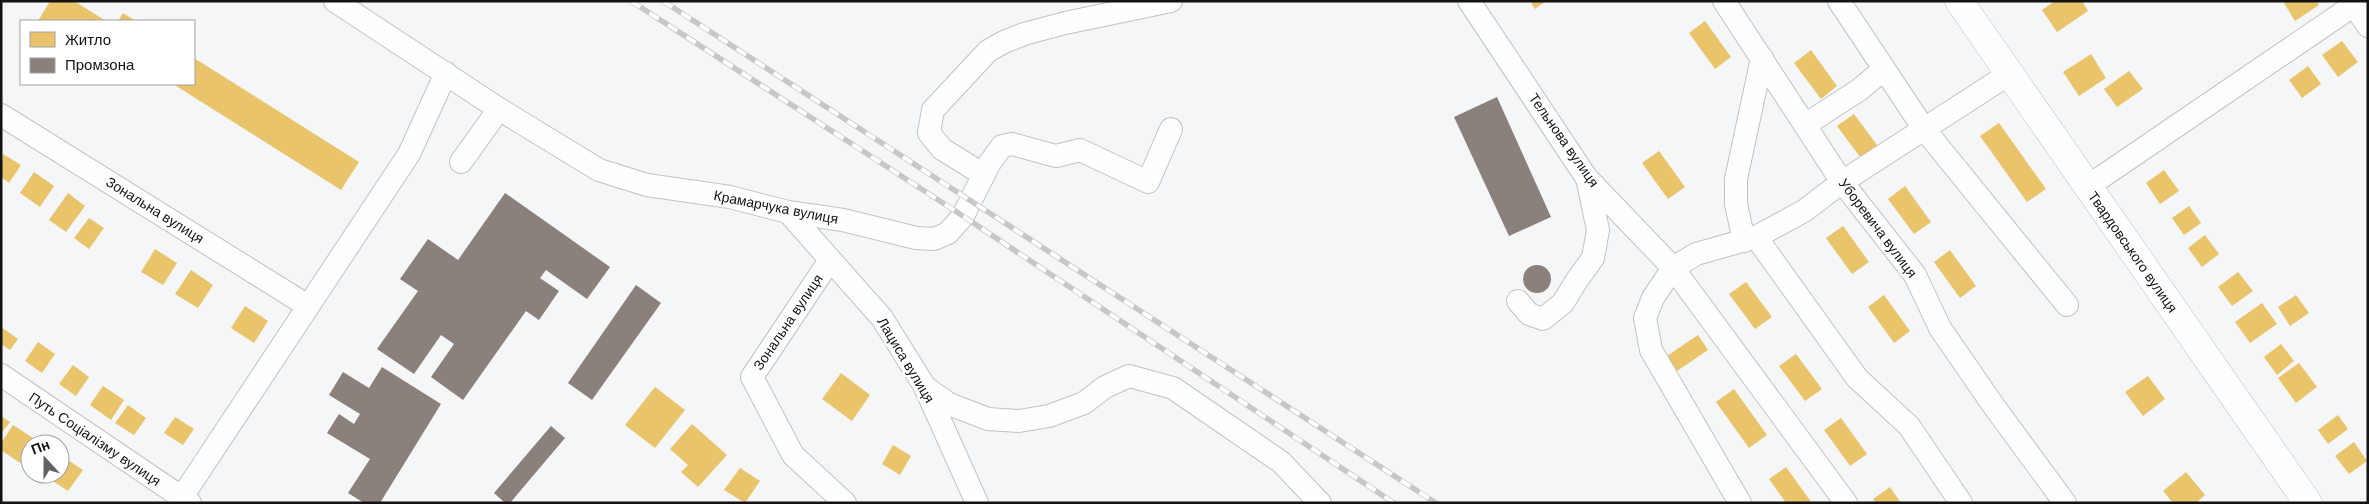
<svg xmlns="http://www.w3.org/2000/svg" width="2369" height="504" font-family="Arial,sans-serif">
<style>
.homes{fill:#e9c46a}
.industry{fill:#8a817c}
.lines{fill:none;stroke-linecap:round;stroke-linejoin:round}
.minor-casing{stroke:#c1c2c3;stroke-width:24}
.major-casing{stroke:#c1c2c3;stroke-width:29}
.minor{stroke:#fefefe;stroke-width:22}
.major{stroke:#fefefe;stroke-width:28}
.rail-casing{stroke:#c7c7c7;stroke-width:5.5}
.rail{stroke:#fff;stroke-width:4;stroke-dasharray:11;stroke-linecap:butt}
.labels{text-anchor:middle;stroke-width:5;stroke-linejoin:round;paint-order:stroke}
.street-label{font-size:14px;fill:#131314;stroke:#fff}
</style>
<rect width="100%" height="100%" fill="#f5f6f7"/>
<!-- homes -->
<g class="homes">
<polygon points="50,1 74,1 106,21 38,21"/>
<polygon points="1530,1 1546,1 1535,9"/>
<polygon points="2055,1 2082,1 2088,11 2057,32 2042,10"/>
<polygon points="2287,1 2316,1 2319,5 2295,21 2284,3"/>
<polygon points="123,13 136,21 118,21"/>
<polygon points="1705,21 1731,57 1715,69 1689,33"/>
<polygon points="2342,41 2358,62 2338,77 2322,55"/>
<polygon points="1811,50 1837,86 1821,99 1794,63"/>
<polygon points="2091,54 2106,78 2079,96 2063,72"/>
<polygon points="194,58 359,162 341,190 173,84 194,84"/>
<polygon points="2308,66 2321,84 2302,98 2289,80"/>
<polygon points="2129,71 2143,89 2117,107 2104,89"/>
<polygon points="1854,114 1880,149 1863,161 1837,126"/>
<polygon points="1999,123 2046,189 2027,202 1980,136"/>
<polygon points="1659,151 1685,187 1668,199 1642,163"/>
<polygon points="3,154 21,165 9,183 1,177"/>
<polygon points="2164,170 2179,191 2160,204 2146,183"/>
<polygon points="34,172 54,186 40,207 20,193"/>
<polygon points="1905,186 1931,222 1914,234 1888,199"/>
<polygon points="68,193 85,206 66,232 49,220"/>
<polygon points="2189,206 2201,223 2184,235 2172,218"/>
<polygon points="89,218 104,228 89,249 74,238"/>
<polygon points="1843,226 1869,262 1852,274 1826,238"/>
<polygon points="2205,235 2219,254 2202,267 2188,248"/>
<polygon points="155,249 177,263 163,285 141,272"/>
<polygon points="1950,250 1976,286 1960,298 1934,262"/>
<polygon points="191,270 213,285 198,308 175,294"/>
<polygon points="2238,272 2253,291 2232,306 2218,287"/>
<polygon points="1746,282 1772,317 1755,329 1729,294"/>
<polygon points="1884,295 1910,331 1894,343 1868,307"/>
<polygon points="2296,295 2309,313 2290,326 2278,307"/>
<polygon points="2262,303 2277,324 2250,343 2235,322"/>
<polygon points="245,306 268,321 254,343 231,328"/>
<polygon points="1,327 18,339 10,350 1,344"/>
<polygon points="1698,335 1708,350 1677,371 1667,356"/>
<polygon points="38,342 55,354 42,373 25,361"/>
<polygon points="2281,344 2294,361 2277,375 2264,357"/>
<polygon points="1796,354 1822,389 1805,401 1779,366"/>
<polygon points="2299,363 2317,387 2296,403 2278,378"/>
<polygon points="73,365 89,377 76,396 59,384"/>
<polygon points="841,373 870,395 852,421 822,399"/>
<polygon points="2148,376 2165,399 2143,416 2125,392"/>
<polygon points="103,386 124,400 111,420 90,405"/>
<polygon points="655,387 685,410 655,448 625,425"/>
<polygon points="1734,389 1767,435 1749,448 1716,402"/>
<polygon points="128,405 146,418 134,435 115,423"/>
<polygon points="2338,415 2348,429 2328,444 2318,430"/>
<polygon points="1,416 10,422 1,434"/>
<polygon points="175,417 194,429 183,445 164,433"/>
<polygon points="1841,418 1867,454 1850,466 1824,430"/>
<polygon points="692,424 727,455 698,487 681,472 688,465 670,449"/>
<polygon points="13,425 36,440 33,444 30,444 30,449 20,463 1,450 1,443"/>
<polygon points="2354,442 2367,461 2349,474 2335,456"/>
<polygon points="893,445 911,456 900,475 882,464"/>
<polygon points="62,456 83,470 68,491 48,478 50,474 60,474 60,460"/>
<polygon points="1786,467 1812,503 1786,503 1769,479"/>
<polygon points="740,468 760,481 745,503 724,490"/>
<polygon points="2186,472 2205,495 2196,503 2173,503 2163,491"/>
<polygon points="1890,487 1901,503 1876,503 1873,499"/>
</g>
<!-- industry -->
<g class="industry">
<polygon points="1497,97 1551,217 1509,236 1454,117"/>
<polygon points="505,193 610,267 587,299 546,270 540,278 559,291 539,320 526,311 463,400 431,377 454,344 441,335 414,374 377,349 418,291 400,279 428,239 458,260"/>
<circle cx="1537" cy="279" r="14"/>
<polygon points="636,285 661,303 592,400 568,383"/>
<polygon points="382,367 441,404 380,503 364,503 348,493 370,459 327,433 339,414 354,424 360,414 329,395 343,372 369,388"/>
<polygon points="551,426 565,438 510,503 505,503 494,493"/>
</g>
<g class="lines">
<defs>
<g id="minor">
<polyline points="335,1 499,109 599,170 647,185 730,197 788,212 843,220 916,238 934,239 948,233 963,216 989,164 1002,146 1012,144 1056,156 1080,150 1148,182 1171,129"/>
<polyline points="1469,1 1586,177 1673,268 1846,503"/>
<polyline points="1724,1 1842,182 1915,275 1940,328 1993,405 2065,503"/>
<polyline points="1839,1 1924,129 2067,305"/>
<polyline points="2351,1 2368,26"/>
<polyline points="1,115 308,306"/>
<polyline points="1805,125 1859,90 1883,70"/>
<polyline points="461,162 499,109"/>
<polyline points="984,175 942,149 929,133 933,110 988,51 1004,42 1024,34 1065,23 1171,1"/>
<polyline points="2087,187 2360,1"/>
<polyline points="788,212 882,318 925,387 977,503"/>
<polyline points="1756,237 1857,378 1909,426 1961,503"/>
<polyline points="1744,241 1736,204 1736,179 1762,58"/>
<polyline points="830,260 752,377 793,455 845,503"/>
<polyline points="1518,301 1529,314 1543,319 1563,303 1577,280 1593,258 1598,230 1587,178"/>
<polyline points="1,375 190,503"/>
<polyline points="925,387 949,404 988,419 1019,421 1049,416 1084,403 1105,387 1129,376 1173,388 1281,462 1320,503"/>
<polyline points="182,497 409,154 446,73"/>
<polyline points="1740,503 1651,350 1645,318 1653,298 1673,268 1696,254 1756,237 1804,211 1842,182 2009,74"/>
</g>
<polyline id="major" points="1959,1 2308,503"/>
</defs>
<!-- minor casing -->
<use href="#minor" class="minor-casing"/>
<!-- major casing -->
<use href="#major" class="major-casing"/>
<!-- minor -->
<use href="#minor" class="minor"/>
<!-- major -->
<use href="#major" class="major"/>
<defs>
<g id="rail">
<polyline points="631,1 963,216 1394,503"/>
<polyline points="663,1 1436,503"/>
</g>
</defs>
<!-- rail casing -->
<use href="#rail" class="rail-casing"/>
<!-- rail -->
<use href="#rail" class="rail"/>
</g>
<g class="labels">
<!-- street labels -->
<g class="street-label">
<text transform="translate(1564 140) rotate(55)" y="5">Тельнова вулиця</text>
<text transform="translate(776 207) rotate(11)" y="5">Крамарчука вулиця</text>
<text transform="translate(155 210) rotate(32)" y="5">Зональна вулиця</text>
<text transform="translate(1878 228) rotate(53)" y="5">Уборевича вулиця</text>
<text transform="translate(2133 252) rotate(55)" y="5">Твардовського вулиця</text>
<text transform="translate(788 322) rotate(-56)" y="5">Зональна вулиця</text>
<text transform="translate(906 360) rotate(59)" y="5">Лациса вулиця</text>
<text transform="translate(95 439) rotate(34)" y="5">Путь Соціалізму вулиця</text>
</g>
</g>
<!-- border -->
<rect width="2369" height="504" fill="none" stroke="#131314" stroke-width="5"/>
<!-- legend -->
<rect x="20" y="20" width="175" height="65" fill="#ffffff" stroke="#a1a1a1"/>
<rect x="30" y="32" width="25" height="15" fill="#e9c46a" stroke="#a1a1a1"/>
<text x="65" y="45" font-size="15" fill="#131314">Житло</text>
<rect x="30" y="58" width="25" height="15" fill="#8a817c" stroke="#a1a1a1"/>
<text x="65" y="70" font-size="15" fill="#131314">Промзона</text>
<!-- north arrow -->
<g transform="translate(45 459) rotate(339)"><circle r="24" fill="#ffffff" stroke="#a1a1a1"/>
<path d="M0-4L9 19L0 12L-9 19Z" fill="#626263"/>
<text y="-8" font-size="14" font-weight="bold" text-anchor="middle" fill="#131314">Пн</text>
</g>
</svg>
